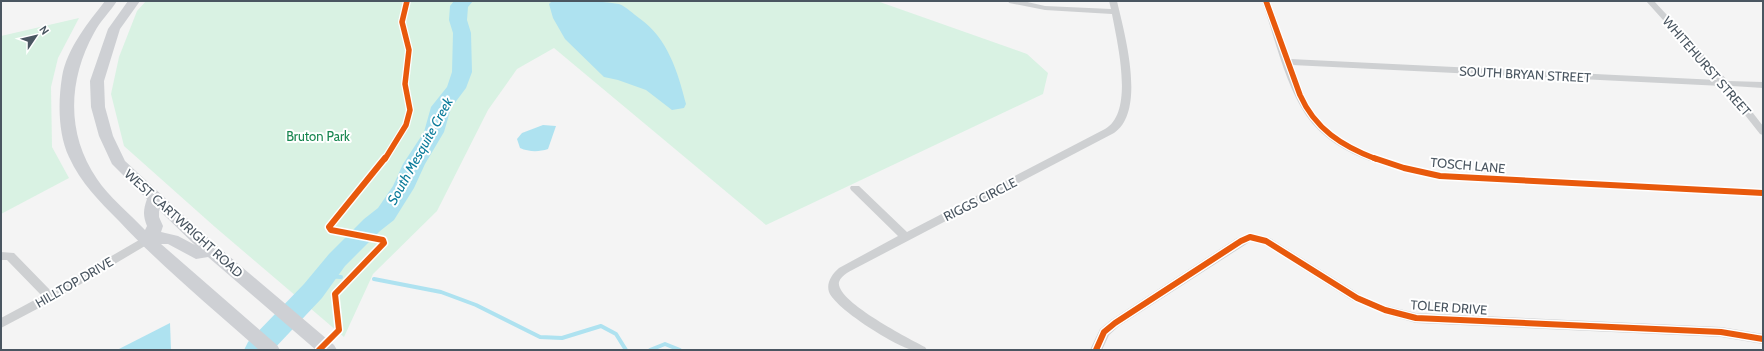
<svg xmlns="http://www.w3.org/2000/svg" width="1764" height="351" font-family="Cabin,sans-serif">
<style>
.green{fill:#d9f2e3}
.water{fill:#aee2f0}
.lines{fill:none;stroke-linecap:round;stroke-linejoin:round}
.stream-far1{stroke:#aee2f0;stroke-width:3}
.stream{stroke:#aee2f0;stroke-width:4}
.river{fill:#aee2f0;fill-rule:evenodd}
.street{fill:#ced0d2;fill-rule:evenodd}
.secondary{fill:#ced0d4;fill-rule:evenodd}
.cycleway-far1-casing{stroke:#fff;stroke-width:8}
.cycleway-casing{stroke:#fff;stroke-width:9}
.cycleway-far1{stroke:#e8590c;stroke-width:5.5}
.cycleway{stroke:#e8590c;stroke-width:6}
.labels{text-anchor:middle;stroke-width:4;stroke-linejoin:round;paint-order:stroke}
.street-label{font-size:13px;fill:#4a5661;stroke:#fff}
.park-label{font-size:13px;fill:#17864f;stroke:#fff}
.water-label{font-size:14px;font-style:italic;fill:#0c7c9b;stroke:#fff}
</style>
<rect width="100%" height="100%" fill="#f4f4f4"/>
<!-- green -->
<g class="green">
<polygon points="146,1 877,1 1027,54 1048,73 1043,94 766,225 554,48 517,69 488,110 437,211 373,274 344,337 215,227 124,146 111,94 119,57 137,11"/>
<polygon points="79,18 58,58 51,87 52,147 69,178 1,214 1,36"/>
</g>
<!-- water -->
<g class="water">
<path d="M552,1C574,1 598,0 619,4C627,7 633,14 639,18C668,38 678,73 686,104L684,108L672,110L646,90L618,80L604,77L565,39L553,18L549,4Z"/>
<path d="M543,125L556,126L548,149C539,152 529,152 520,148L517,139L522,133Z"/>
<polygon points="170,323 171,350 117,350"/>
</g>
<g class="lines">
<!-- stream-far1 -->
<polyline class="stream-far1" points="454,1 459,6"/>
<!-- stream -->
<g class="stream">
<polyline points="324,276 341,277"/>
<polyline points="374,279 441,292 476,305 540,337 562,338 601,326 616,334 626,350"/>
<polyline points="650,350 665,344 680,350"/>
</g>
<!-- river -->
<polygon class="river" points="454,1 473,1 468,7 467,20 471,33 472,72 466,88 451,108 444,132 425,164 414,188 394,220 380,231 345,266 322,298 273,350 244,350 248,342 304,284 329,254 364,219 378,208 393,186 403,164 424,132 431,107 447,87 452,72 453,33 449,20 450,6"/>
<!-- street -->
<g class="street">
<path d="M1008,1H1023L1045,6L1111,9L1109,1H1117C1124,32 1147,111 1114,133L858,267C852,270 841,275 839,282C835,301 910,339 925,347L927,350C921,350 914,351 909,349C891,343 836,309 829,292C826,283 832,274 839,268L898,236L851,190L850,188L851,186H859L907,232L1105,129C1135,112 1117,42 1112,14L1045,10L1009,3Z"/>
<path d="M1262,1H1270L1290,59L1717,80L1646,1H1654L1728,81L1763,82V88L1732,86L1763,126V135L1760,134L1722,86L1292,65C1299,84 1306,104 1319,120C1347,153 1399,164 1440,173L1763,189V197L1440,179C1390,169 1328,156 1301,107C1283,76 1274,35 1262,1Z"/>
<polygon points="1250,233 1270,238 1361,295 1387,306 1416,313 1721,327 1763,334 1763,344 1721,337 1416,323 1381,313 1353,301 1263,244 1251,241 1119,326 1109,335 1102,350 1090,350 1100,329 1111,320 1237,238"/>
<polygon points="146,236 150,237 151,240 150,243 54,300 1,328 1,318 42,296 7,260 1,260 1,252 14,253 51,291"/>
</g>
<!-- secondary -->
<path class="secondary" d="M105,1H117C110,12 100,21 94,33C68,80 66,134 97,179C108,196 131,215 145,230L147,226C143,216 143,210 147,199L112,164L99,136L91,107L90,81L108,29L128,1H140L120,29L104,81L105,107L113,136L125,161L217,246L334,345L337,350H316L208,257L196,259L168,244H161L277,345L280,350H259C212,308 162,267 119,221C99,201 81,183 69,157C58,134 58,102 62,77C67,48 88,23 105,1ZM159,210L195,245L178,236L161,232L163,226L159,217Z"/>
<defs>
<g id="cycleway-far1">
<path d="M1266,1L1300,95C1315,129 1342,146 1376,159"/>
<polyline points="385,159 406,125 410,110 405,84 409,50 402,22 407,1"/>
</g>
<g id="cycleway">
<polyline points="1374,158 1404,168 1440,176 1763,193"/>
<polyline points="319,350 339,330 335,294 384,243 383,240 331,230 329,227 385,158"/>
<polyline points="1096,350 1104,332 1115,323 1241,241 1250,237 1266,241 1357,298 1385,310 1416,318 1721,332 1763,339"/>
</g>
</defs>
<!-- cycleway-far1 casing -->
<use href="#cycleway-far1" class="cycleway-far1-casing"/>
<!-- cycleway casing -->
<use href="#cycleway" class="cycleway-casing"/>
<!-- cycleway-far1 -->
<use href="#cycleway-far1" class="cycleway-far1"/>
<!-- cycleway -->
<use href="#cycleway" class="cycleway"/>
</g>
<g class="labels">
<!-- street labels -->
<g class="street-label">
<text transform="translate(1707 66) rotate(49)" y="5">WHITEHURST STREET</text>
<text transform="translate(1525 74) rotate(3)" y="5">SOUTH BRYAN STREET</text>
<text transform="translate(1468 165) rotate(5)" y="5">TOSCH LANE</text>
<text transform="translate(980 199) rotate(-27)" y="5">RIGGS CIRCLE</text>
<text transform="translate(184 223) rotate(42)" y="5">WEST CARTWRIGHT ROAD</text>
<text transform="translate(74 282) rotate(-30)" y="5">HILLTOP DRIVE</text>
<text transform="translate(1449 307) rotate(4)" y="5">TOLER DRIVE</text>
</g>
<!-- park labels -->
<g class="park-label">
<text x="318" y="141">Bruton Park</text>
</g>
<!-- water labels -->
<g class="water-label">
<text transform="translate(420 151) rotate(-61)" y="5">South Mesquite Creek</text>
</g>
</g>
<!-- border -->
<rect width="1764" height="351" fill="none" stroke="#4a5661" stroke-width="4"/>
<!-- north arrow -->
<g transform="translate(36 36) rotate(55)" stroke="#ffffff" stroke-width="3" paint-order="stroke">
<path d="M0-3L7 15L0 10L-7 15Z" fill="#4a5661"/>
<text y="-6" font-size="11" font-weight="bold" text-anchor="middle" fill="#4a5661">N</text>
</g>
</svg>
